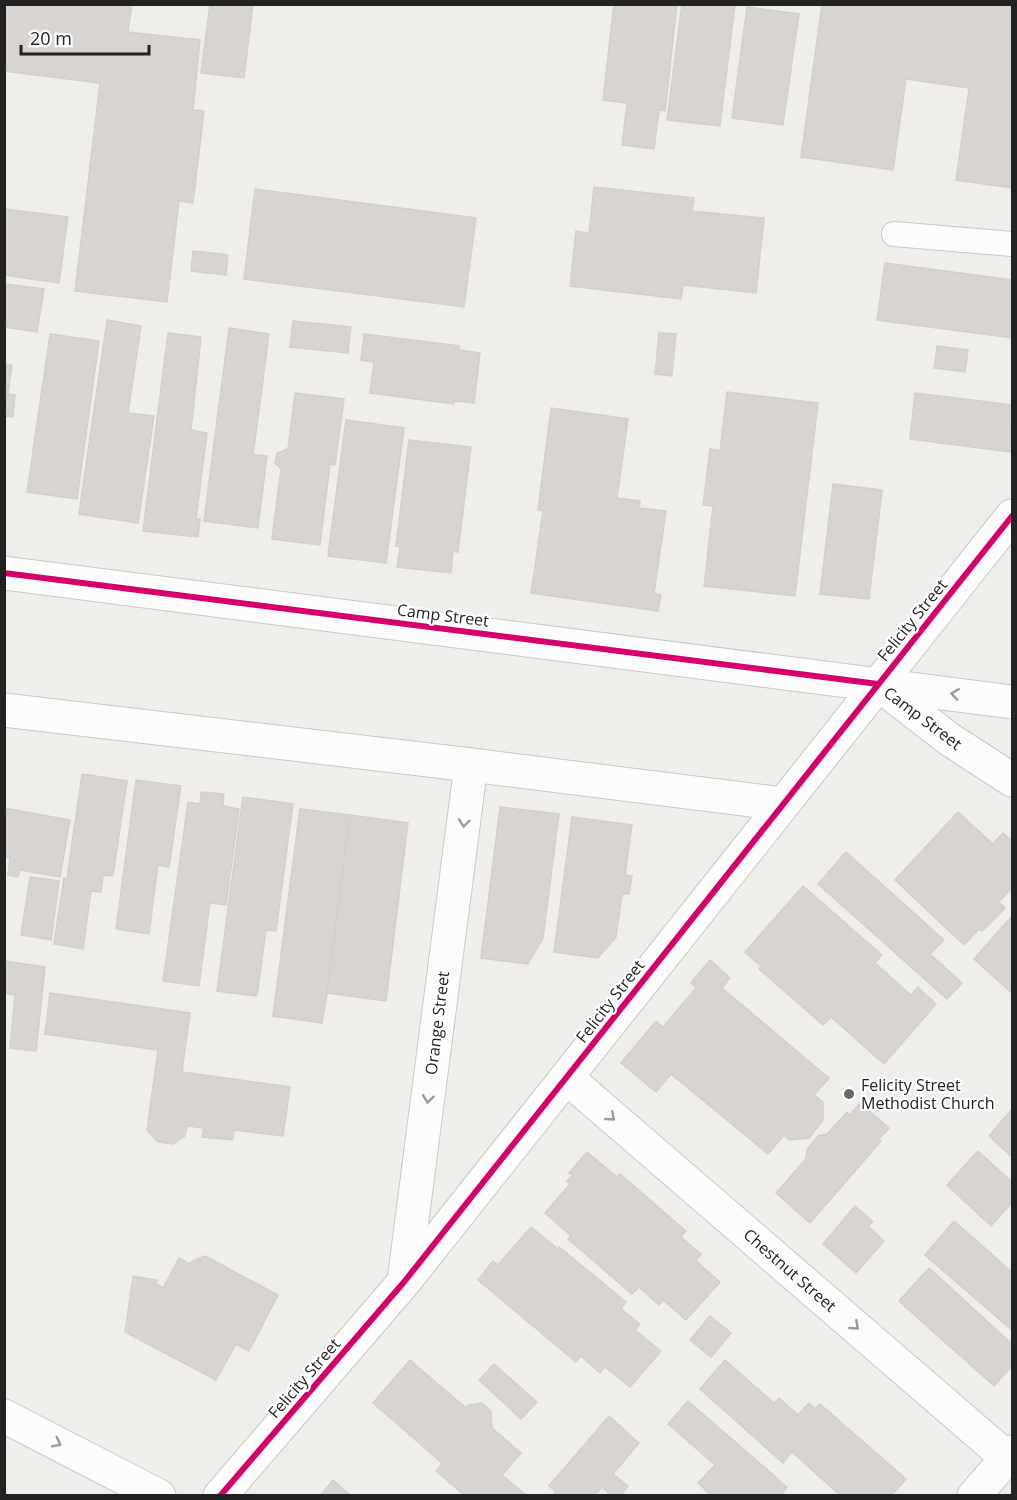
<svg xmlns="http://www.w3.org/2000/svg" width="1017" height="1500" font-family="'Open Sans',sans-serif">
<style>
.building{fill:#d7d4d2;stroke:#d3d0cc;stroke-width:1.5}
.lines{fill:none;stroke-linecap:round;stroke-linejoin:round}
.service-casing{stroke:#c9c8c7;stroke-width:26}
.minor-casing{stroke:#c9c8c7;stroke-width:35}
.service{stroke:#fdfcfc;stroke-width:24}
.minor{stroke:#fdfcfc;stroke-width:33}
.cycleway-casing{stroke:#fff;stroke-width:10}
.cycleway{stroke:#d6006c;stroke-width:6}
.oneway{stroke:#9a9a9a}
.poi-dot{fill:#6a6968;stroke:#fff;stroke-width:2}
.labels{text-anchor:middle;stroke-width:4.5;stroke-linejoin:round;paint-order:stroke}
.street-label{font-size:16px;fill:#222;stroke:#fff}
.poi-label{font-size:16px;fill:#222;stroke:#fff;text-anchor:start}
</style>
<rect width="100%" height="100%" fill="#f0eeeb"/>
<!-- building -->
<g class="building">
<polygon points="4,4 132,4 128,32 200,40 193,110 204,111 193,203 179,201 167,302 75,291 100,83 4,71"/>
<polygon points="210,4 253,4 244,78 201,73"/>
<polygon points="614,4 677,4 665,111 659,110 654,149 622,145 627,103 603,100"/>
<polygon points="682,4 735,4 720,126 667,120"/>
<polygon points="822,4 1012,4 1012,188 956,180 969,88 906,79 893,170 801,157"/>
<polygon points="747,7 799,14 783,125 732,118"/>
<polygon points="594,187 694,198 692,211 764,218 756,293 683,285 681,299 570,286 576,231 589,233"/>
<polygon points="255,189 476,218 464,307 244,279"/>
<polygon points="4,209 68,217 59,283 4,275"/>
<polygon points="193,251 228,255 226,275 191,271"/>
<polygon points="885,263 1012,280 1012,338 877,320"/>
<polygon points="4,284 44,289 37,332 4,327"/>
<polygon points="107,320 141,326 128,413 154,416 138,523 79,514"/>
<polygon points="293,321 351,327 348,353 290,347"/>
<polygon points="229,328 269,334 253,455 267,456 258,528 204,521"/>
<polygon points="168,333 201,337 191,430 207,433 196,519 200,519 198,537 143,531"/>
<polygon points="659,333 676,334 672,376 655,374"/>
<polygon points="50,334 99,341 77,499 27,492"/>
<polygon points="364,334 459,346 459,350 480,353 474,403 454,401 454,404 370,393 374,362 361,360"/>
<polygon points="937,346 968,350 965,372 934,368"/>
<polygon points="4,364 12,365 8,394 15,395 13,417 5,416 4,420"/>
<polygon points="727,392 818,403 795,596 704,586 713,506 703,505 710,449 720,451"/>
<polygon points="295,393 344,399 335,465 330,464 320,545 272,539 281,469 275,463 277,453 288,449"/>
<polygon points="915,393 1012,405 1011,452 910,439"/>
<polygon points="551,408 628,419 617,498 640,501 639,508 666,511 654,594 661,595 658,611 531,593 543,511 538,510"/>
<polygon points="346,420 404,428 386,563 328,556"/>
<polygon points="409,440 471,447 458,552 453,551 451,573 397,567 400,547 396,546"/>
<polygon points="833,484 882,490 869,599 820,594"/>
<polygon points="82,774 127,781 113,876 103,875 101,892 91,891 83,949 54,944 64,878 67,878"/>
<polygon points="136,780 181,786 169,867 158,865 149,934 116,929"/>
<polygon points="201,792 224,794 223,806 239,809 226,905 210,903 199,986 163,981 188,802 200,804"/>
<polygon points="243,797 293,804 276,931 266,930 257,996 217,991"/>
<polygon points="500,807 559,814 543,938 528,964 481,958"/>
<polygon points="4,808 70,820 60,877 20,870 18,877 8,875 10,858 4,857"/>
<polygon points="300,809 350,815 327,993 322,1023 273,1016"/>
<polygon points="958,812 993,844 1003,833 1012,841 1012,888 999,902 1005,908 982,931 979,929 964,945 895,880"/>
<polygon points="350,815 408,823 386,1001 327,993"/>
<polygon points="572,817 632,825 625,875 632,876 629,894 622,894 616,937 598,958 554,952"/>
<polygon points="846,852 944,940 930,954 962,983 947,999 818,884"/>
<polygon points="30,877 59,881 51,940 21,935"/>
<polygon points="803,886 882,955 875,963 911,995 918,987 936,1004 884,1064 831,1017 823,1025 759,969 761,966 745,952"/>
<polygon points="1012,916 1012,993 974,959"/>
<polygon points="710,960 730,978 722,988 829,1078 814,1095 823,1102 823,1120 809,1138 789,1140 784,1135 768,1154 671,1074 656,1092 621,1063 656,1021 663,1027 696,988 691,983"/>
<polygon points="4,961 45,967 36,1051 10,1048 15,995 4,993"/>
<polygon points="50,993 190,1013 182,1072 290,1087 283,1136 234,1130 233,1140 202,1137 204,1128 187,1126 185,1136 173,1144 158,1142 147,1130 158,1050 45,1034"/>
<polygon points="860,1103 889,1128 879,1139 881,1141 810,1223 776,1193 806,1159 807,1150 818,1136 827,1134 847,1112 850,1115"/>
<polygon points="1012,1109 1012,1157 989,1136"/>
<polygon points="978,1151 1012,1182 1012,1202 991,1226 947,1185"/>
<polygon points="587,1152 617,1177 620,1174 686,1231 681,1237 701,1254 696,1261 720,1282 686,1320 663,1300 659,1305 639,1287 632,1294 568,1239 571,1236 545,1213 570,1184 567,1181 573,1175 569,1173"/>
<polygon points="855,1206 873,1222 868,1226 884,1241 856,1273 823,1244"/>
<polygon points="954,1221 1012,1272 1012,1330 925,1255"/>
<polygon points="531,1227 558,1249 559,1247 626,1302 621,1309 640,1324 635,1330 661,1351 630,1387 605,1367 600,1373 581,1356 576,1362 478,1280 493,1261 498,1265"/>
<polygon points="205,1256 278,1295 249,1351 236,1344 216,1380 125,1332 133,1276 157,1280 156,1284 163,1288 179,1258 190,1264 192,1261"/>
<polygon points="929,1268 1012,1344 1012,1366 994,1386 899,1301"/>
<polygon points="710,1316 731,1333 711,1357 690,1340"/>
<polygon points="410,1360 466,1408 469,1405 482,1403 491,1411 492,1428 521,1453 502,1475 527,1496 465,1496 436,1471 442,1463 373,1403"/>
<polygon points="725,1360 774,1403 779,1398 798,1415 809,1403 815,1409 820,1404 906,1479 891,1496 841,1496 792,1452 783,1463 700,1389"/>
<polygon points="494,1364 537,1402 521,1419 479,1380"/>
<polygon points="688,1401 787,1487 780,1496 712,1496 698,1483 715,1465 668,1424"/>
<polygon points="609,1416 639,1443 613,1474 628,1486 620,1496 612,1496 602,1487 594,1496 553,1496 556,1492 549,1486"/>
<polygon points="333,1480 351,1496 320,1496"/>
</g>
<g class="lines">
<defs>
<polyline id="service" points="894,234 1012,244"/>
<g id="minor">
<polyline points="4,573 1012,702"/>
<polyline points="878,684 949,739 1012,780"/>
<polyline points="4,710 471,765 783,804"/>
<polyline points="567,1078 1012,1462"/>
<polyline points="404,1281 471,765"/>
<polyline points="4,1416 159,1496"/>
<polyline points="220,1496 404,1282 1012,516"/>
<polyline points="974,1496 1012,1452"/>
</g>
</defs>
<!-- service casing -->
<use href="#service" class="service-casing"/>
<!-- minor casing -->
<use href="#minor" class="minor-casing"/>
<!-- service -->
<use href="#service" class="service"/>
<!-- minor -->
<use href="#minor" class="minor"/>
<defs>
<g id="cycleway">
<polyline points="4,573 878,684"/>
<polyline points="220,1496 404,1282 1012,516"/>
</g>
</defs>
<!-- cycleway casing -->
<use href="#cycleway" class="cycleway-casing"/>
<!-- cycleway -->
<use href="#cycleway" class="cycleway"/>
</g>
<!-- one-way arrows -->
<defs><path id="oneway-chevron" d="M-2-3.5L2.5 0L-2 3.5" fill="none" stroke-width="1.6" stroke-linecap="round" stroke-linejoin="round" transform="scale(1.5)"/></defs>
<g class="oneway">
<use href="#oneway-chevron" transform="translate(955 694) rotate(-172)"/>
<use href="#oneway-chevron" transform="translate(464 823) rotate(97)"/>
<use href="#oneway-chevron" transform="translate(428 1099) rotate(97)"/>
<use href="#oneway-chevron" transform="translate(611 1117) rotate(41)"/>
<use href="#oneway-chevron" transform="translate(855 1326) rotate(41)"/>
<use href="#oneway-chevron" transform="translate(57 1443) rotate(27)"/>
</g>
<!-- markers -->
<circle class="poi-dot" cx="849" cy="1094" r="6"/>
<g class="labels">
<!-- street labels -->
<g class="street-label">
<text transform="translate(443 615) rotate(7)" y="6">Camp Street</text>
<text transform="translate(912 620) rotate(-51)" y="6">Felicity Street</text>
<text transform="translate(923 718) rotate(37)" y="6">Camp Street</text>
<text transform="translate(610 1001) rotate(-52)" y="6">Felicity Street</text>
<text transform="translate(437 1023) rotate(-83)" y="6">Orange Street</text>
<text transform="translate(790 1270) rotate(41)" y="6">Chestnut Street</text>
<text transform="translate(304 1378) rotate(-49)" y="6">Felicity Street</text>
</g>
<!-- poi labels -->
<g class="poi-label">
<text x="861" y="1091">Felicity Street<tspan x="861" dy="18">Methodist Church</tspan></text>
</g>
</g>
<!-- border -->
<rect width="1017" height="1500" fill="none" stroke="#222222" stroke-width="12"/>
<!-- scale -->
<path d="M21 45v9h128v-9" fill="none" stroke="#222222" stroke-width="3"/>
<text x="30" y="45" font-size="18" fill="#222222" stroke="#ffffff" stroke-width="4.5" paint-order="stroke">20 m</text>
</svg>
